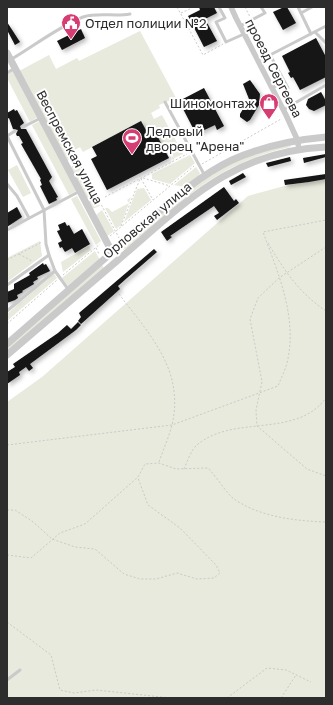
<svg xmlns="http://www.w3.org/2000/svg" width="333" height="705" font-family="'Golos Text',sans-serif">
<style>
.green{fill:#e7eadc}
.building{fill:#141414;filter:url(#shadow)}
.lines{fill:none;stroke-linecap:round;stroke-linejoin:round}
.path{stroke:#cacaca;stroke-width:1;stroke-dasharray:2 2;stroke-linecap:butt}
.service{stroke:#cacaca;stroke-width:3}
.minor{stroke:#cacaca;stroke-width:5.5}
.tertiary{stroke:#cacaca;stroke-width:7}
.labels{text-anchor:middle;stroke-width:4;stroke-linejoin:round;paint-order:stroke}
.poi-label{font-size:13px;fill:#2d2d2d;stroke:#fff;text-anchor:start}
.street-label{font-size:13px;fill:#2d2d2d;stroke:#fff}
</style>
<defs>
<filter id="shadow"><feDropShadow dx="2.5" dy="2.5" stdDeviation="2" flood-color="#0004"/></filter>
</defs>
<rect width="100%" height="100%" fill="#fff"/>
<!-- green -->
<g class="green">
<polygon points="140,31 176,98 159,105 160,108 151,113 154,119 162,115 183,154 174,158 169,148 165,150 152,127 146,130 141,121 83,152 80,147 75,150 78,155 67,161 19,71 49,55 56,69 77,58 79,61"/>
<polygon points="14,70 38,117 30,122 7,78 7,75"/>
<polygon points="40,121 76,191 69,195 32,125"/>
<path d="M291,145L290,147C252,155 218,172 188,196C178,204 131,248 123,250L122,248C161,214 202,171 252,154C264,150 278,148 291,145Z"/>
<polygon points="190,155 195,163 170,184 152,179 152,174"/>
<polygon points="77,162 100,206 92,209 71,167"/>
<polygon points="17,165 31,193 23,197 8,170"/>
<polygon points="196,167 200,173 199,176 184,187 174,185"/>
<polygon points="326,179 326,698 7,698 7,402 42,377 248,196 288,185"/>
<polygon points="144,188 151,200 124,222 137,189"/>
<polygon points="77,196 101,241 96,245 71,199"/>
<polygon points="131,197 121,225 116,229 105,208 108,208 112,212 129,203 127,200"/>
<polygon points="102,210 114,231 106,237 96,215"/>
<polygon points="40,241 42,256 7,282 7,258"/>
<polygon points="89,246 91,250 63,272 61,262"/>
<polygon points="95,251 100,260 69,287 62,278"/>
<polygon points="102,265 104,268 7,352 7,347"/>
<polygon points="54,274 57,278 7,321 7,314"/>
</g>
<!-- building -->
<g class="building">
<polygon points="199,7 214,7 217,13 205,19 217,41 204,47 188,16 200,10"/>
<polygon points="284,7 287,7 296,23 283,30 273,12"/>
<polygon points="7,22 20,42 15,45 7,30"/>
<polygon points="81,29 85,38 62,50 57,41"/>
<polygon points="316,38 326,57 326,77 300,90 293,77 291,78 288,73 290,72 282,56"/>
<polygon points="250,80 260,94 259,105 250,120 247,122 240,117 240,114 249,99 243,84"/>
<polygon points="204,88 224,126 217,130 215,125 196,134 179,101"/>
<polygon points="321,92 326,101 326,105 314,111 309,109 306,105 308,99"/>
<polygon points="14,109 15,111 17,110 24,123 20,126 21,129 26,129 52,177 49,181 58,197 56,198 57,200 49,204 40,186 42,185 40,180 41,179 21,144 23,143 19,136 17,136 16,134 18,130 13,129 9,118 7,119 7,113"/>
<polygon points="141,121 146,130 152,126 169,158 107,190 91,159 97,156 92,147"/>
<polygon points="326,154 326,157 304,163 303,158"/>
<polygon points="290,157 291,161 268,167 266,163"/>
<polygon points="243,173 246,177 231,185 229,181"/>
<polygon points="326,174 326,179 309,182 285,185 284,180"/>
<polygon points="224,187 234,201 236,199 239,203 217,220 214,216 219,213 214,206 170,236 172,237 167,241 161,232"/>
<polygon points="17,207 22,217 7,227 7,213"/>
<polygon points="65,222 67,226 69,225 74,234 82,229 90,244 75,253 72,248 65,252 62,247 60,248 58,243 62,241 57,231 60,230 58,225"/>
<polygon points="154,249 157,252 127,278 118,286 120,289 81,324 78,321 81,317 79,313"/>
<polygon points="43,263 44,265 46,264 50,271 37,277 38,279 33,282 34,284 22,291 23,292 17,295 18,298 15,300 7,303 7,292 14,289 14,284 30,275 29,273"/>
<polygon points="78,322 81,325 76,330 30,364 33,368 29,371 26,367 19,372 20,375 7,384 7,372 15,367 13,364 58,333 67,325 71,329"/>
</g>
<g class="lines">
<!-- path -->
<g class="path">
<polyline points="177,7 203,55 223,44"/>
<polyline points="245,7 250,17"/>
<polyline points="181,13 192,8"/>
<polyline points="253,23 268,50"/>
<polyline points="165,151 168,150 174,160"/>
<polyline points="77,159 119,238"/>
<polyline points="202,164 281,119"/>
<polyline points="139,175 153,200"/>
<polyline points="143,178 170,186"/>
<polyline points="105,197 187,154"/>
<polyline points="121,226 140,179"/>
<polyline points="110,236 194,166"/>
<path d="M268,243C284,270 299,293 326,311"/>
<polyline points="326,247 279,278 258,298 250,319 262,382 256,410 257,426 307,469 326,476"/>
<polyline points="96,248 99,254"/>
<polyline points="19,254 32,261"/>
<polyline points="7,260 42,242"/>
<polyline points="63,275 100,244"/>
<path d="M119,294C149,334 185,370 172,425C169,437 163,450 159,462"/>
<polyline points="7,324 57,280"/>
<path d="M7,445L172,425L278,386C281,378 285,371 287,363C298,318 278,273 263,232L326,220"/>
<path d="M184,469C187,462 191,450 197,445C233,414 296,439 326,398"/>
<polyline points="7,510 15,510 32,521 52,539 75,547 95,549 124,574 140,579 156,579 177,573 197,579 214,578 220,573 216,565 180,528 148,505 138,478"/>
<path d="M7,555L31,558L60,533L85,524L138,477L145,464L159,463L176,469L208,468C216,476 227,494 234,499C260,517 296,521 326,522"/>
<polyline points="7,622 51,655 60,690 74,693 96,690 171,698"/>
<polyline points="227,698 267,668 286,670 311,682"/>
<polyline points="281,698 296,675"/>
</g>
<!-- service -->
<g class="service">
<polyline points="219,7 225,18 216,22 226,42 244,34"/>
<polyline points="298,7 311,34"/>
<polyline points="301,13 312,7"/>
<polyline points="240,26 265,13 261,7"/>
<polyline points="315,32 326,43"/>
<polyline points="270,55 288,88"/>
<polyline points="258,59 270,55 326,26"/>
<path d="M10,60C34,46 58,27 83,17C99,12 114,17 130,14"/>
<polyline points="7,73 15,68"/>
<polyline points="272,88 284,82"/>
<polyline points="165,102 205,176"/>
<polyline points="283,110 326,85"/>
<polyline points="23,127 41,118"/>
<polyline points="7,136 44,210 46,244 49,255 55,271 68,289"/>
<polyline points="7,136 15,131"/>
<polyline points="7,184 17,196 29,218"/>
<polyline points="7,230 80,191"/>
<polyline points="7,285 49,255"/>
<polyline points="7,311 55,271"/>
<polyline points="7,680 20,670"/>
</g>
<!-- minor -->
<polyline class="minor" points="231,7 236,18 286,115 297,139 299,149"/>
<!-- tertiary -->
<g class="tertiary">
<polyline points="7,53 112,252"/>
<path d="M7,344C48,308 89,272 131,236C163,209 194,178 232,160C263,146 293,140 326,137"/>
<path d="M7,355C44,323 81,292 118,260C185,203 232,151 326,147"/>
</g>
</g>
<!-- icons -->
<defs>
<symbol id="civic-pin" viewBox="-11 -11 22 30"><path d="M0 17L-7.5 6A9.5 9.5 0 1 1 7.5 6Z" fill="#d63d73" stroke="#fff"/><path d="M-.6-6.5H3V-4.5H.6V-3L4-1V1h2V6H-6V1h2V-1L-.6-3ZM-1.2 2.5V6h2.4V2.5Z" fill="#fff"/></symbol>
<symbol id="shop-pin" viewBox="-11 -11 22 30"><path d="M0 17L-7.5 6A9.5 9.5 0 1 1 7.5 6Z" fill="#d63d73" stroke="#fff"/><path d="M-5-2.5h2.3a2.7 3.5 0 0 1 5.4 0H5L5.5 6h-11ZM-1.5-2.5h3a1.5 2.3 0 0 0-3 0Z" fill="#fff"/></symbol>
<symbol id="stadium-pin" viewBox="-11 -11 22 30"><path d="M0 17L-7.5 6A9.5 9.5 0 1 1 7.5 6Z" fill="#d63d73" stroke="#fff"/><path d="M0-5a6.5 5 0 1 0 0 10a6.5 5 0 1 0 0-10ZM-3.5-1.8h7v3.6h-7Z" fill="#fff"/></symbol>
</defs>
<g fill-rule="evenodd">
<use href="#civic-pin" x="60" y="12" width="22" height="30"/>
<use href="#shop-pin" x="258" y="92" width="22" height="30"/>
<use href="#stadium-pin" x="121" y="127" width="22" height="30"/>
</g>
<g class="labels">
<!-- poi labels -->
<g class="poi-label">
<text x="85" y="28">Отдел полиции №2</text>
<text x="255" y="108" text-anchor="end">Шиномонтаж</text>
<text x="146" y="136">Ледовый<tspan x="146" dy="15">дворец "Арена"</tspan></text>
</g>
<!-- street labels -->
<g class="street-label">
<text transform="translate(274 68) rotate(63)" y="5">проезд Сергеева</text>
<text transform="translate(70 147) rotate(62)" y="5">Веспремская улица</text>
<text transform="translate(147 220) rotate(-40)" y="5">Орловская улица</text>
</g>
</g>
<!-- border -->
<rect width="333" height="705" fill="none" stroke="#2d2d2d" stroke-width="16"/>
</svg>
